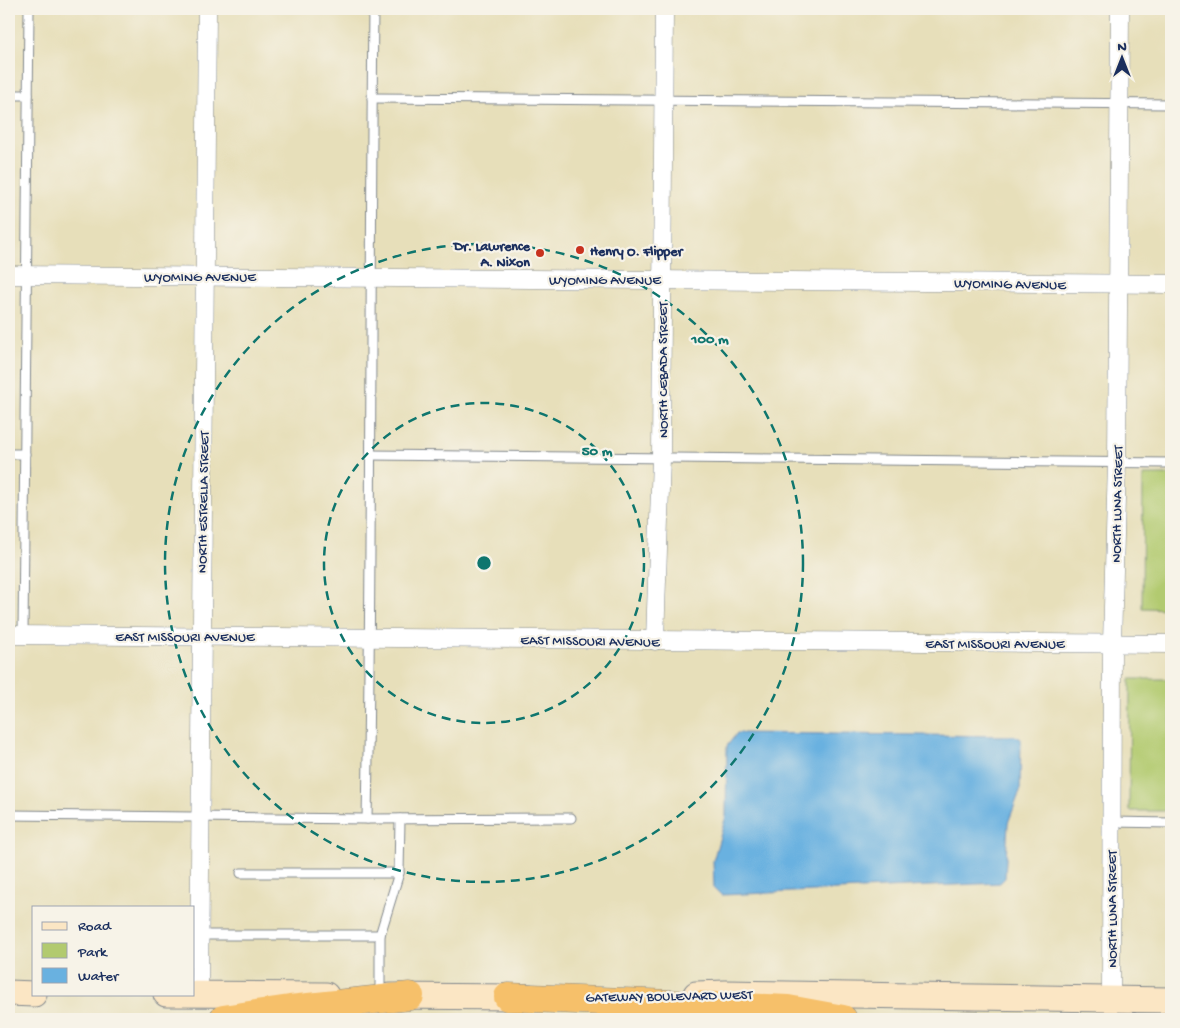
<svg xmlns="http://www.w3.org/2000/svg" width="1180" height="1028" font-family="'Gochi Hand',sans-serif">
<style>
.green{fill:#b2ca6f;stroke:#667c66}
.water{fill:#69b1e0;stroke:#42709f}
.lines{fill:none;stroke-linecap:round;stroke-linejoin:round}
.lane-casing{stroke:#81878c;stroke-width:11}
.street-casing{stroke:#81878c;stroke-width:19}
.secondary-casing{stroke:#81878c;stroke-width:27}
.highway-casing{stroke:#81878c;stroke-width:29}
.lane{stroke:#fff;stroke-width:9}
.street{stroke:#fff;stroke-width:18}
.secondary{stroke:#fbe6c4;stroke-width:25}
.highway{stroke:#f6c06b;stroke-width:28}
.ring{fill:none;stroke:#0f766e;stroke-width:2.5;stroke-dasharray:9 6}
.poi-dot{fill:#c8321e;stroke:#f7f3e8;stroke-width:2}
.labels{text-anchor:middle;stroke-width:4.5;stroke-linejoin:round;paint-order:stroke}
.poi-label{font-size:14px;font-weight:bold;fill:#1b2f5e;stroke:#f7f3e8;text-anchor:end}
.street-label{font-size:14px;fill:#1b2f5e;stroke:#f7f3e8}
.centre{fill:#0f766e;stroke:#f7f3e8;stroke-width:2.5}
.ring-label{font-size:15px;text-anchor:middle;font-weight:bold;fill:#0f766e;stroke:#f7f3e8;stroke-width:4.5;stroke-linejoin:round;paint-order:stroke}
</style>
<rect width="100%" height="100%" fill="#f7f3e8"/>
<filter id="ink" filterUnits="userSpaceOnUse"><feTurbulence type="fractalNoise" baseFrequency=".02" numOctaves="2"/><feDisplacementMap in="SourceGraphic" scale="10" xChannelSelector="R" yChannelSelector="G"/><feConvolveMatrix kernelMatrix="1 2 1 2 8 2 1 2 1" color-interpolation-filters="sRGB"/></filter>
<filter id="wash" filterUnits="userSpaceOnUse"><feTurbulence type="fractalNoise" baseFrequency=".0096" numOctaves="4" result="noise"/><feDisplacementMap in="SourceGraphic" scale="20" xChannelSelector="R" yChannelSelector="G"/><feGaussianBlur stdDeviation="1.12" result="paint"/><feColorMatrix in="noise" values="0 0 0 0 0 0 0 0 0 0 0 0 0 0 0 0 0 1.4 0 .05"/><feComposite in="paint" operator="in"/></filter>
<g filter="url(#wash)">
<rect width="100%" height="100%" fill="#e7dfba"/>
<!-- green -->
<g class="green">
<polygon points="1143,475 1171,475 1171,609 1142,608"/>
<polygon points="1130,679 1171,679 1171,811 1129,811"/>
</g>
<!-- water -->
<polygon class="water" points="737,733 1015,736 1021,739 1020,791 1008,823 1005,878 1000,883 721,895 714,888 713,861 726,816 727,746"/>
</g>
<g filter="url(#ink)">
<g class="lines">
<defs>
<g id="lane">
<polyline points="9,95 28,95"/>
<polyline points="372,98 1171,104"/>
<polyline points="9,454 25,454"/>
<polyline points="370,455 1171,463"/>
<polyline points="23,635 29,9"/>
<polyline points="9,815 367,819 571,818"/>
<path d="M367,819C372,549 370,279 373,9"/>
<polyline points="1111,822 1171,823"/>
<polyline points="241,873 399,873 400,819"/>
<polyline points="199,935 380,935 380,995"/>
<polyline points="380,935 399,873"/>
</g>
<g id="street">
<polyline points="9,275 1171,284"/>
<polyline points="9,635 1171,644"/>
<polyline points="655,641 661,458 664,9"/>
<polyline points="199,994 207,9"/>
<polyline points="1111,999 1112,643 1117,462 1120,9"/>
</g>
<g id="secondary">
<polyline points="9,993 34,994"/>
<polyline points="166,994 326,995"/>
<polyline points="696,994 725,993 1171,1000"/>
<polyline points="389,996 529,997"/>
</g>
<g id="highway">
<polyline points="508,997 788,1009 843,1019"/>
<polyline points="223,1019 290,1009 410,996"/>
</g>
</defs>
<!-- lane casing -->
<use href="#lane" class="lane-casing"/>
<!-- street casing -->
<use href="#street" class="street-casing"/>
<!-- secondary casing -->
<use href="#secondary" class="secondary-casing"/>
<!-- highway casing -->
<use href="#highway" class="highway-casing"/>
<!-- lane -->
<use href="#lane" class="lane"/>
<!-- street -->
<use href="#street" class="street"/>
<!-- secondary -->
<use href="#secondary" class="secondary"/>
<!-- highway -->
<use href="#highway" class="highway"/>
</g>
</g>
<!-- distance rings -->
<g class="ring">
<circle cx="484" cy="563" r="160"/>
<circle cx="484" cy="563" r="319"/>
</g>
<!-- markers -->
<g class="poi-dot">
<circle cx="580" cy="250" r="5"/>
<circle cx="540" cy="253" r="5"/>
</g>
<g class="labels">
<!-- poi labels -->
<g class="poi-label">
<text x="530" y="250">Dr. Lawrence<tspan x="530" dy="16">A. Nixon</tspan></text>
<text x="590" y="255" text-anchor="start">Henry O. Flipper</text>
</g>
<!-- street labels -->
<g class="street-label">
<text x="200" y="281">WYOMING AVENUE</text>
<text x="605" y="284">WYOMING AVENUE</text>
<text transform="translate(1010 283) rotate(1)" y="5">WYOMING AVENUE</text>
<text transform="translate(662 370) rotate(-90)" y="5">NORTH CEBADA STREET</text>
<text transform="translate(202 502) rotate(-89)" y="5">NORTH ESTRELLA STREET</text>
<text transform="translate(1116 504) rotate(-89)" y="5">NORTH LUNA STREET</text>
<text x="185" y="641">EAST MISSOURI AVENUE</text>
<text transform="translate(590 640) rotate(1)" y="5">EAST MISSOURI AVENUE</text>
<text x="995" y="648">EAST MISSOURI AVENUE</text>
<text transform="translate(1111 909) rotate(-90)" y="5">NORTH LUNA STREET</text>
<text transform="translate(669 995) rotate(-1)" y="5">GATEWAY BOULEVARD WEST</text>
</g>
</g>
<circle cx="484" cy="563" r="8" class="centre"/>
<g class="ring-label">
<text x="710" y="343">100 m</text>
<text x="597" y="455">50 m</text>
</g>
<!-- margin -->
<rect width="1180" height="1028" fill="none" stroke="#f7f3e8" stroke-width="30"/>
<!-- legend -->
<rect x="32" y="906" width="162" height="90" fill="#f7f3e8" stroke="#9fa5b1"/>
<rect x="42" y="922" width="25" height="8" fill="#fbe6c4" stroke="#9fa5b1"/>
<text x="78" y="930" font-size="15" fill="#1b2f5e">Road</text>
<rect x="42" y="943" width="25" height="15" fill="#b2ca6f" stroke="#9fa5b1"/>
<text x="78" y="956" font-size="15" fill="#1b2f5e">Park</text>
<rect x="42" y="968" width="25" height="15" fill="#69b1e0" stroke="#9fa5b1"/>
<text x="78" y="980" font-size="15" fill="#1b2f5e">Water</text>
<!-- north arrow -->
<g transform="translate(1122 58)" stroke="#f7f3e8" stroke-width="4" paint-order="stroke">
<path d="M0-4L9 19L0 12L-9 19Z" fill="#1b2f5e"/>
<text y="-8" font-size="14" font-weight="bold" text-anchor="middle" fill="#1b2f5e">N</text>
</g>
</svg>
